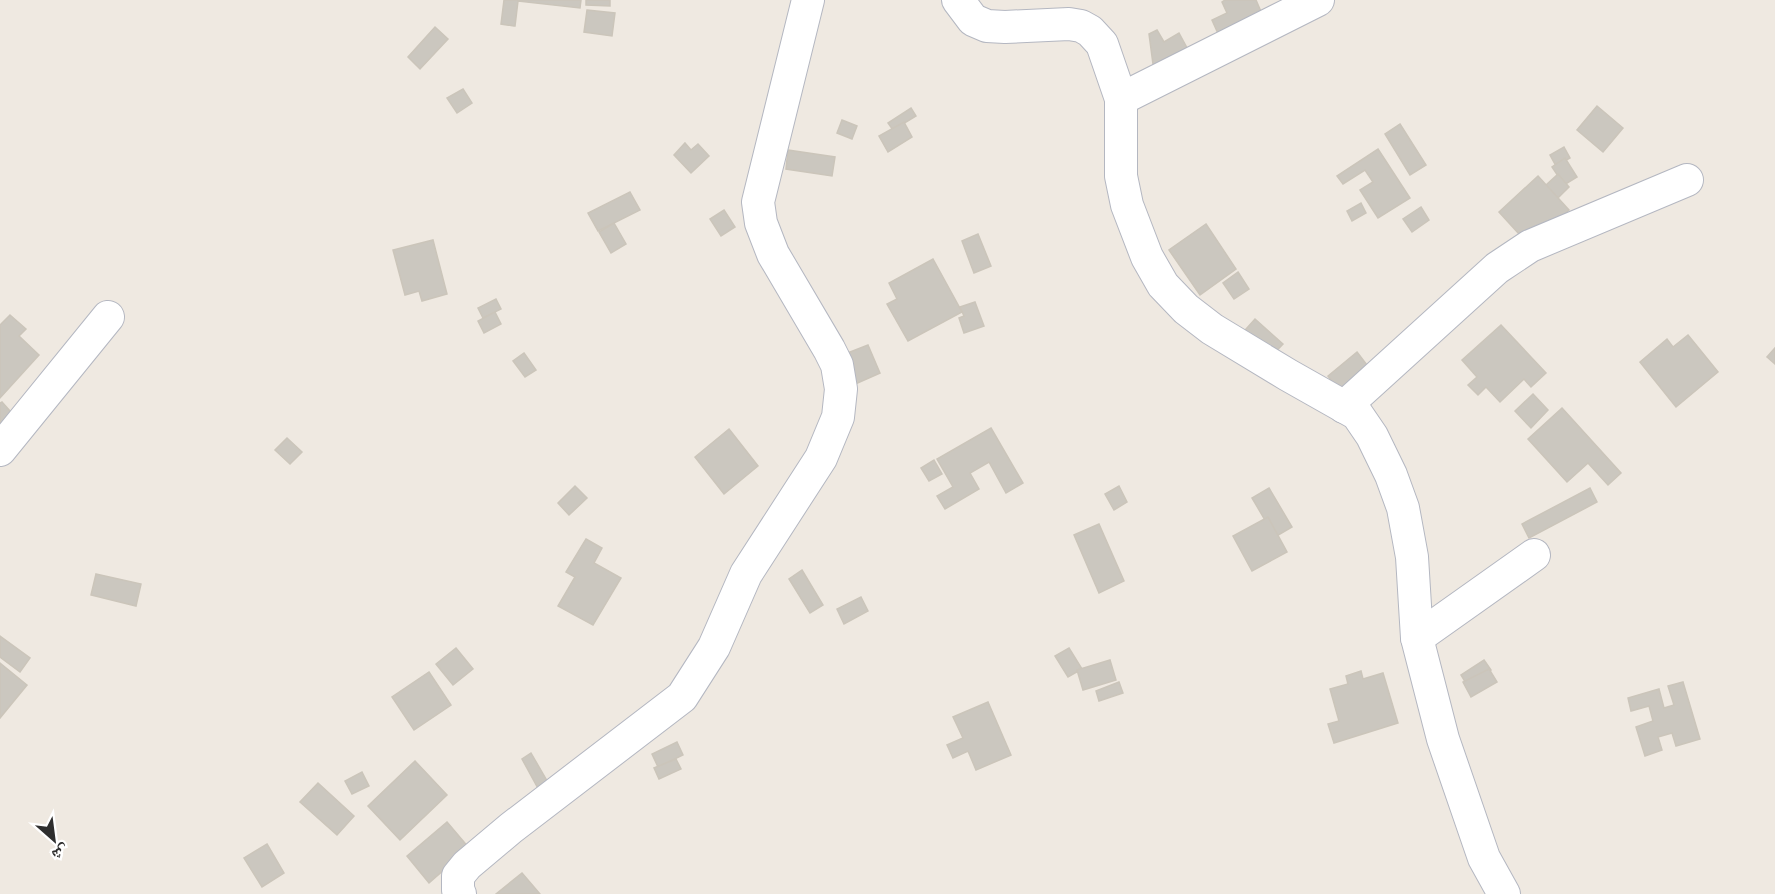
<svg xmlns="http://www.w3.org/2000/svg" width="1775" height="894" font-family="'Work Sans','Noto Naskh Arabic',sans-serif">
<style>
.building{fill:#cbc7bf;stroke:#cbc5ba;stroke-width:1.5}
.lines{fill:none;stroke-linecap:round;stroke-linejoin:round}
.street-casing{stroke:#b4b7c1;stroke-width:34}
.street{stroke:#fff;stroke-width:32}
</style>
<rect width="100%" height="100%" fill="#efe9e1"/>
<!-- building -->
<g class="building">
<polygon points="504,0 581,0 580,8 518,1 515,26 514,26 501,24"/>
<polygon points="586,0 610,0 610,6 586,5"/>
<polygon points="1225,0 1256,0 1269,30 1225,49 1212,20 1227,13 1222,2"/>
<polygon points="587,10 615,13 612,36 584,32"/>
<polygon points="435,27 448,39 420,69 408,57"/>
<polygon points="1157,30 1164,42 1179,33 1193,59 1155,79 1149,34"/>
<polygon points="463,89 472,103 457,113 447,98"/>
<polygon points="1597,106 1623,128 1603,152 1577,130"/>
<polygon points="911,108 916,116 893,130 888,123"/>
<polygon points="842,120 857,126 852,139 837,133"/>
<polygon points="904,122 912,137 888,152 879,136"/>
<polygon points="1400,124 1426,165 1410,175 1385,134"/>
<polygon points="685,143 691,150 698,144 709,156 691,173 674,155"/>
<polygon points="1564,147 1570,158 1556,166 1550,155"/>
<polygon points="1378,149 1410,198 1378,218 1360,190 1373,182 1365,170 1343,184 1337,176"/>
<polygon points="788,150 835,157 832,176 786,169"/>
<polygon points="1565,158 1577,177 1564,185 1552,167"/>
<polygon points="1558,174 1569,187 1558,198 1546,185"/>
<polygon points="1538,176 1569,210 1530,246 1499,212"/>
<polygon points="630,192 640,210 598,231 588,213"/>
<polygon points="1361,203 1366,213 1352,221 1347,211"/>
<polygon points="1421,207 1429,220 1412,232 1403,219"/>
<polygon points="724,210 735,227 721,236 710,219"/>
<polygon points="614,223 626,244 611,253 599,232"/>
<polygon points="1206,224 1236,269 1200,295 1169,250"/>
<polygon points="978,234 991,266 974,273 962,241"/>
<polygon points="433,240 447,294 422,301 419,291 405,295 393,250"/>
<polygon points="933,259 962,312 908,341 887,304 897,299 889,283"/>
<polygon points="1238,272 1249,289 1234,299 1223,283"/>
<polygon points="496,299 501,309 483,318 478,308"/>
<polygon points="975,302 984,326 964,333 959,318 964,316 960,307"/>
<polygon points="495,312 501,324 484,333 478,321"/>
<polygon points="10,315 26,329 19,336 39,355 0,398 0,325"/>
<polygon points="1255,319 1283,344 1263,365 1229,348"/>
<polygon points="1501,325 1546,373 1531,387 1524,379 1500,402 1486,387 1478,395 1468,385 1477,377 1462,360"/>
<polygon points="1688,335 1718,372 1676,407 1640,362 1667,339 1673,347"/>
<polygon points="868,345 880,373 853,385 840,356"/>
<polygon points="1775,348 1775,364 1767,357"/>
<polygon points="1357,352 1380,382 1351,405 1328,376"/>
<polygon points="524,353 536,370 525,377 513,361"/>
<polygon points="1533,394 1548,410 1531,428 1515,411"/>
<polygon points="2,402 18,420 0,426 0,403"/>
<polygon points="1562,408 1621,473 1608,485 1588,463 1567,482 1528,439"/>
<polygon points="991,428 1023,483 1006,493 989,462 970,473 979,489 945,509 937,496 953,487 937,459"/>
<polygon points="729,429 758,466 724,494 695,457"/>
<polygon points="287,438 302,452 290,464 275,450"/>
<polygon points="934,460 942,474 929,481 921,468"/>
<polygon points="575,486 587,498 569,515 558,503"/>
<polygon points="1119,486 1127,502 1114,510 1105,494"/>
<polygon points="1269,488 1292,527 1275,537 1252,498"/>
<polygon points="1590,488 1597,502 1529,538 1522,524"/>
<polygon points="1268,517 1287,552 1252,571 1233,536"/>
<polygon points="1099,524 1124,581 1099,593 1074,535"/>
<polygon points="586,539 602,548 594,563 621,578 593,625 558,606 575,577 566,572"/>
<polygon points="802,570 823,605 810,613 789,579"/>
<polygon points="96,574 141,584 136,606 91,595"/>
<polygon points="861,597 868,611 844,624 837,609"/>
<polygon points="0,636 30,658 20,672 0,657"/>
<polygon points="456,648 473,669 453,685 436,664"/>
<polygon points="1069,648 1082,669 1068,677 1055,656"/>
<polygon points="1110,660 1116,680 1083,690 1077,670"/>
<polygon points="1484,660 1491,670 1467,685 1461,675"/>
<polygon points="0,663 27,685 0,718"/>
<polygon points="1489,669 1497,682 1471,697 1463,682"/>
<polygon points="1361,671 1363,679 1383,673 1398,723 1334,743 1328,724 1339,721 1330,689 1348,684 1346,676"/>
<polygon points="429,672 451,705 414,730 392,697"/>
<polygon points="1119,682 1123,693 1099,701 1096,691"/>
<polygon points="1683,682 1700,739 1676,746 1672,733 1658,737 1662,750 1645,756 1636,727 1653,721 1649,706 1631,711 1628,698 1659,689 1664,708 1674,705 1668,686"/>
<polygon points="988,702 1011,755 976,770 968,751 953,758 947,745 963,738 953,717"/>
<polygon points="677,742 683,755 658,767 652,754"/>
<polygon points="531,753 550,786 540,792 522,759"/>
<polygon points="676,759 681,769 659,779 654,768"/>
<polygon points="415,761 447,795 400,840 368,806"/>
<polygon points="362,772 369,786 352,794 345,781"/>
<polygon points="318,783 354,816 337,835 300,802"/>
<polygon points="447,822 469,848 429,883 407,856"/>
<polygon points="267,844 284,873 262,887 244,858"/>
<polygon points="522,873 540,894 496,894"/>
</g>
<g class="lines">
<defs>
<g id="street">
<polyline points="958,0 973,20 987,26 1005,27 1069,24 1081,26 1090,31 1102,44 1121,99 1121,176 1127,205 1147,257 1163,285 1186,309 1212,329 1288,375 1357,414 1372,436 1391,475 1403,508 1412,557 1417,638 1443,739 1484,858 1504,894"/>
<polyline points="1121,99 1318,0"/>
<polyline points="1344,407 1497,268 1530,246 1687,180"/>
<polyline points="0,450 108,317"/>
<polyline points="1417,638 1534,555"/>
<polyline points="460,894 458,890 458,876 467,865 511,828 682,697 714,647 746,574 821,458 838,417 841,389 837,365 829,349 773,254 761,223 758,202 808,0"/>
</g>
</defs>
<!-- street casing -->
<use href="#street" class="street-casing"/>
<!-- street -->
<use href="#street" class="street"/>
</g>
<!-- north arrow -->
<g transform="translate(54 840) rotate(152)" stroke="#ffffff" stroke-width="4.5" paint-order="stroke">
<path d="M0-4.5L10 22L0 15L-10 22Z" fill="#2e2e2e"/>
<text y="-9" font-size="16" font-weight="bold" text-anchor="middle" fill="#2e2e2e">ش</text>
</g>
</svg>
